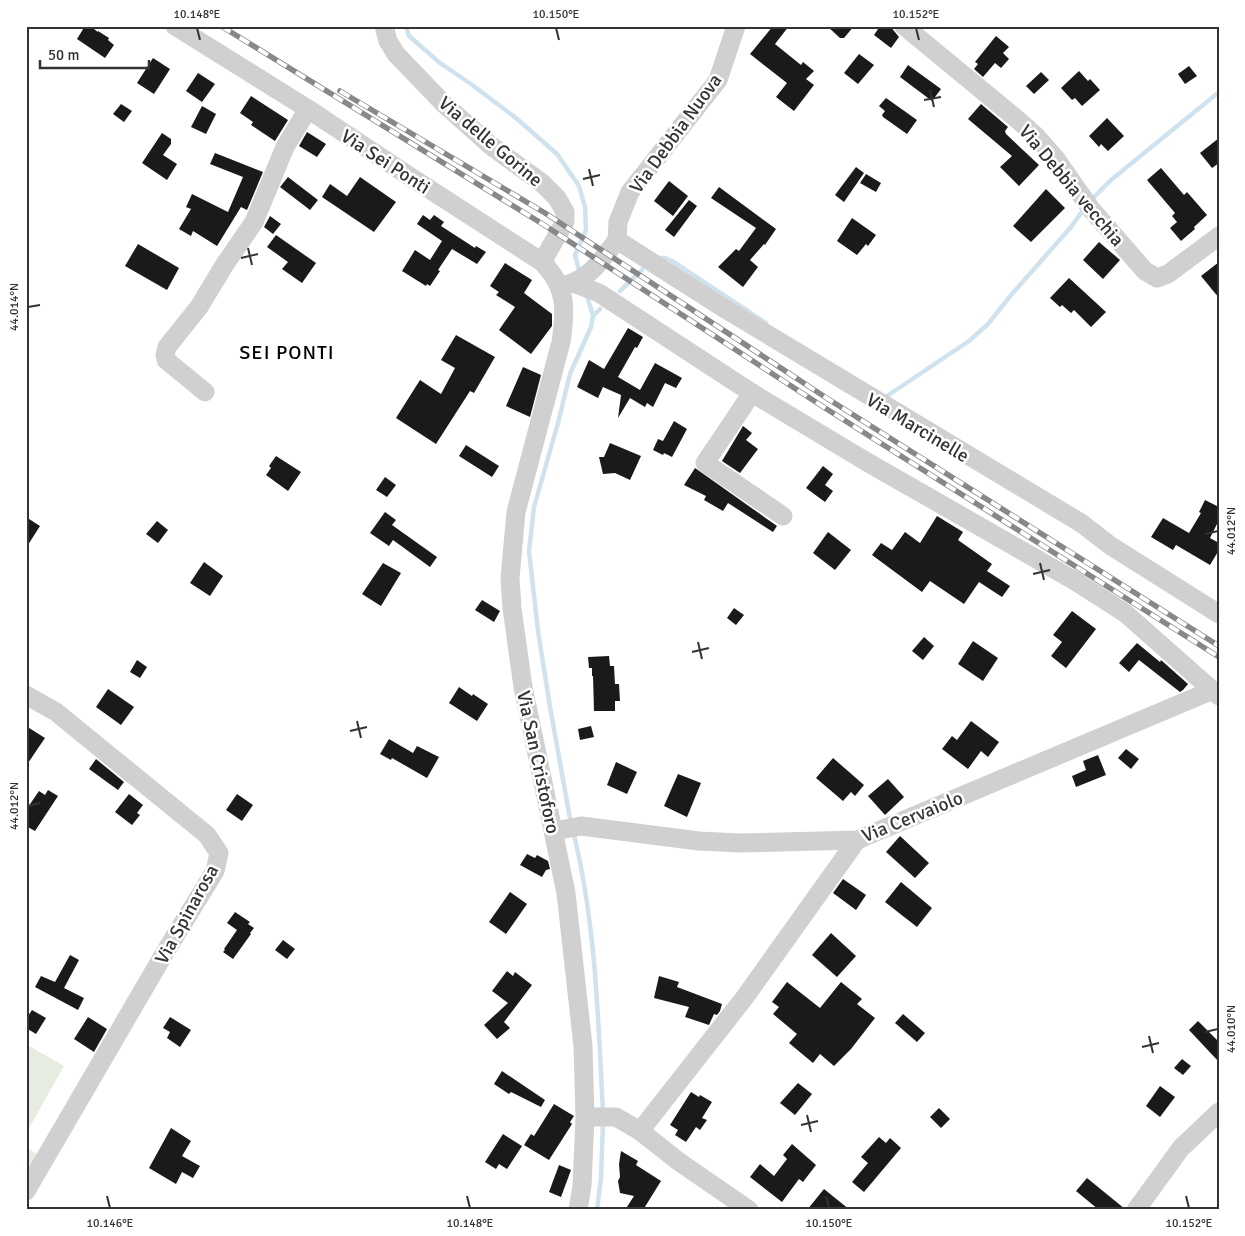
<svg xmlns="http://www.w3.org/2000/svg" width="1245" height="1236" font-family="Signika,sans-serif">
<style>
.green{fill:#e6ecdf}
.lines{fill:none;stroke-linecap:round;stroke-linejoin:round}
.stream{stroke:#cfe2ee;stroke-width:4.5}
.building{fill:#1a1a1a}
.minor{stroke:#d0d0d0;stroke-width:19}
.rail-casing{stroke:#888;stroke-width:5.5}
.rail{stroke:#fff;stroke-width:4;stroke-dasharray:11;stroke-linecap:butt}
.ticks{fill:none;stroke:#333;stroke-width:2}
.labels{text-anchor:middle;stroke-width:5;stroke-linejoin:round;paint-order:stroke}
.street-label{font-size:19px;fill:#333;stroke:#fff}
.neighbourhood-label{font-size:20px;letter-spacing:1px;fill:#000;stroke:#fff}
.neatline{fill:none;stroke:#333;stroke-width:2}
.ticks-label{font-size:12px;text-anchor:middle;fill:#333}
</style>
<rect width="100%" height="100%" fill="#fff"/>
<!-- green -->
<g class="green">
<polygon points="26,1044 64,1066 26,1133"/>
<polygon points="26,1147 40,1156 26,1180"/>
</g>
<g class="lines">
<!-- stream -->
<g class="stream">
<polyline points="406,26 409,36 440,63 471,84 516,118 557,154 579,186 585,207 586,230 575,255 580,274"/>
<polyline points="1090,201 1111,180 1219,92"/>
<polyline points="660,258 665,258 672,261 766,323"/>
<polyline points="620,291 642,270"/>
<polyline points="593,316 600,309"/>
<polyline points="884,398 969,341 988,324 1011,295 1071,227 1084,209"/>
<polyline points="571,824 550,707 538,631 529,551 534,507 558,423 570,374 591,327 593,316 586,293"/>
<path d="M573,831C596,923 598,1018 603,1112"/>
<polyline points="597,1210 601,1178 603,1122"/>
</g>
</g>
<!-- building -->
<g class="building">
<polygon points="85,26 90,26 98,32 98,31 109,38 108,40 114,45 105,58 77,39"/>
<polygon points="773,26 789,26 775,44 801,65 803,62 814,71 806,79 814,85 794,111 776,97 787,83 750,54"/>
<polygon points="827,26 854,26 844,38 840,38"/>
<polygon points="880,26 890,26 899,37 891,48 874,35"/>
<polygon points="996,36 1009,47 1003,53 1009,59 1001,68 995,63 983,77 974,69 978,64 975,62"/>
<polygon points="859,54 874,65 858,84 844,73"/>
<polygon points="153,58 170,69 154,94 137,83"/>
<polygon points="908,65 941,89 932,101 900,77"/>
<polygon points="1189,66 1197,76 1185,84 1178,74"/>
<polygon points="1079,71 1088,81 1090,79 1100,90 1082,106 1075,98 1072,100 1061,88"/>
<polygon points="1041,72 1049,80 1034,94 1026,86"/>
<polygon points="198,73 215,84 202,102 186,91"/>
<polygon points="251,96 288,120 275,141 251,125 253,122 240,113"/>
<polygon points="886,98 917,120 907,134 883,117 882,115 885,111 879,106"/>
<polygon points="121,104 132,111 124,122 113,114"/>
<polygon points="981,104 1008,127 1005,131 1006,134 1039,165 1019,186 1000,167 1012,156 968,119"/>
<polygon points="202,106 216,114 206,134 191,127"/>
<polygon points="1107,118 1124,136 1108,151 1101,144 1099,147 1089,136"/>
<polygon points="307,132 326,144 317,157 299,146"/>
<polygon points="162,133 171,139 171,144 163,155 177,164 167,180 142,163"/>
<polygon points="1219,138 1219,163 1212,168 1200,153"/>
<polygon points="215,153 263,172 247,210 241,207 217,246 193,231 191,236 179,229 191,209 186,207 192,194 228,212 243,177 210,164"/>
<polygon points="856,167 864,173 844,202 835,195"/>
<polygon points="1161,168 1184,195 1187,192 1207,215 1194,227 1195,229 1181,241 1170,228 1177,222 1172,216 1175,213 1147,180"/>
<polygon points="866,174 881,183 876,192 860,183"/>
<polygon points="288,177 318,200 310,210 280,187"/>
<polygon points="360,177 396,202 374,232 322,197 330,184 347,196"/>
<polygon points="669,181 688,196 673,216 654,201"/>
<polygon points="719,187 776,229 765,245 764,244 750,260 758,267 743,287 718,267 736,249 739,251 756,228 711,198"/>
<polygon points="1046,189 1065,208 1031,242 1013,226"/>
<polygon points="689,200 697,206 674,237 665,230"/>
<polygon points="423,215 430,220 434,215 444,222 441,226 475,248 476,246 486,252 477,264 452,249 438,270 440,271 430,286 427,284 426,286 402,271 415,250 430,260 442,241 417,224"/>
<polygon points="270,216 281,224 273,234 264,227"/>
<polygon points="852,218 876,235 868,246 866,244 857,255 837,241"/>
<polygon points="276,235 316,263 302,283 282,269 288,262 267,247"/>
<polygon points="1099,242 1120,260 1103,279 1083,260"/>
<polygon points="138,244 179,268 167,290 125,266"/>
<polygon points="1219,262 1219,298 1201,276"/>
<polygon points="505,263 532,280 524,293 552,314 552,326 531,354 499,330 515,307 496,295 499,292 490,286"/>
<polygon points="1069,278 1106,312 1091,327 1074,310 1071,313 1062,305 1060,307 1050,298"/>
<polygon points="628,328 643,337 637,348 635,347 618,377 640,390 655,363 682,378 676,388 665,383 653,407 647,403 645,407 630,398 618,418 621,395 603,387 598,398 577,387 589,360 604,369"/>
<polygon points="456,335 495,357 474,393 470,391 436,444 396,418 420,380 441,394 455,368 441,360"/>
<polygon points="523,367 541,375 530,417 506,406"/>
<polygon points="674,421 687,429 672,457 664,453 663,455 653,450 658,439 663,441"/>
<polygon points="743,426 752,433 746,440 758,449 740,473 722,461"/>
<polygon points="610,443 641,456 630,480 615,473 603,474 599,457 604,457"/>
<polygon points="466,445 499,466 492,477 459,456"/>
<polygon points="276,456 301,472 288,491 266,475 271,468 269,466"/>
<polygon points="823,466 833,474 825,485 833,491 825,502 806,488"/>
<polygon points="695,468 777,526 773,532 728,503 723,511 704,500 706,496 684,485"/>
<polygon points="385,477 396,485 387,497 376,490"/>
<polygon points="1205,500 1219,507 1219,520 1210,538 1219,543 1219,550 1210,565 1176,545 1173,550 1151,537 1163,518 1189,533 1201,513 1199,512"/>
<polygon points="385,512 396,520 392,525 437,557 430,567 393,540 389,546 370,533"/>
<polygon points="937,516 963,532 958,540 992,564 987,571 1010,586 1002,597 979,582 964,604 930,581 922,592 872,555 881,543 892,550 905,532 920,543"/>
<polygon points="26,517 40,526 26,548"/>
<polygon points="157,521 168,530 158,543 146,534"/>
<polygon points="828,532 851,550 835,570 813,553"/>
<polygon points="204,562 223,576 210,596 190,583"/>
<polygon points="383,563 401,573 381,606 362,594"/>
<polygon points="482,600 500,611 494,622 475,610"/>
<polygon points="734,608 744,615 736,625 727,618"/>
<polygon points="1072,611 1096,629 1066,668 1051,656 1062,642 1053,635"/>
<polygon points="924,637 934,646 923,660 912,651"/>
<polygon points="973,641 998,658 983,681 958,664"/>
<polygon points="1137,643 1160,662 1161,660 1188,684 1183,690 1180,692 1139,660 1129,672 1119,663"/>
<polygon points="609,656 610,666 614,666 615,684 619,684 620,701 615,701 615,711 594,711 593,676 592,676 592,668 589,668 588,657"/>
<polygon points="137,660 147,667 140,678 130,672"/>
<polygon points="459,687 472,696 473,694 488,704 477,721 449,703"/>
<polygon points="108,689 134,707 121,725 96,707"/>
<polygon points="971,721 999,742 988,757 981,751 968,769 942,749 952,736 957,740"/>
<polygon points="26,726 45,738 26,766"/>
<polygon points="591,726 594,737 580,740 578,729"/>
<polygon points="389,739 413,753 417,746 439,757 427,778 392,758 391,760 380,754"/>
<polygon points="1126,749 1139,759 1131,769 1118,758"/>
<polygon points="1098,755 1106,775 1076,787 1072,776 1086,770 1083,761"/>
<polygon points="833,758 864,785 855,796 851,792 843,801 816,778"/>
<polygon points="96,759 124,782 118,790 89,769"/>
<polygon points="616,762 637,772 627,794 607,785"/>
<polygon points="678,774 701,783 687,817 664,806"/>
<polygon points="888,779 904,797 885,815 868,796"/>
<polygon points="48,790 58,796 35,831 26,826 26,810 39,791 45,795"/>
<polygon points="129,794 143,805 137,813 140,815 132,825 115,812"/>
<polygon points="237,794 253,805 242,821 226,810"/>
<polygon points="900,836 929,863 915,878 886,852"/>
<polygon points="527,854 535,858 537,855 548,861 550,869 546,870 542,877 520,865"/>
<polygon points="843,879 866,895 856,910 833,893"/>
<polygon points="901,882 932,908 917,927 885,902"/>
<polygon points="510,892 527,904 506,934 489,922"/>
<polygon points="235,912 250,922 248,924 254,928 250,933 251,934 233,959 223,952 225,950 224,949 237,930 227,923"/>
<polygon points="831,933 856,956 837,977 812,955"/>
<polygon points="283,940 295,949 287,959 275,950"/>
<polygon points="70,955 79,960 64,988 84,998 78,1010 35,987 41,976 55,982"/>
<polygon points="507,971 513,976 515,972 532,985 504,1022 510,1028 497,1039 484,1025 508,1003 492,991"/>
<polygon points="659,976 679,982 677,987 722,1004 720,1011 717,1015 714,1014 709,1025 685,1017 689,1007 654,998"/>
<polygon points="787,982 820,1008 841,982 862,999 857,1004 875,1018 851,1049 834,1066 820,1054 813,1063 789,1043 797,1034 773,1014 779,1007 772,1002"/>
<polygon points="32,1010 46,1018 36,1034 26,1028 26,1019"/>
<polygon points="903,1014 925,1033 917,1042 895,1023"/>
<polygon points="88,1017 107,1029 94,1052 74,1039"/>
<polygon points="170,1017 191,1030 180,1047 167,1038 170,1032 163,1028"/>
<polygon points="1198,1021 1219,1042 1219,1062 1189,1030"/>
<polygon points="1182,1059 1191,1066 1183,1075 1174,1068"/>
<polygon points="502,1071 545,1100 541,1107 511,1092 509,1094 494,1084"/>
<polygon points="798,1083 812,1094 795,1115 780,1103"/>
<polygon points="1160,1086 1175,1097 1160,1117 1146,1106"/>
<polygon points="691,1092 699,1097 700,1095 712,1102 702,1118 707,1120 700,1130 696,1127 686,1142 675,1135 678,1130 670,1125"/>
<polygon points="554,1104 574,1116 570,1122 572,1124 549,1160 524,1145 531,1134 534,1136"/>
<polygon points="939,1108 950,1119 941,1128 930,1117"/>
<polygon points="171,1128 191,1141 182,1156 200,1166 193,1178 182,1172 176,1184 149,1168"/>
<polygon points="503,1134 522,1146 507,1169 499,1164 496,1169 485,1162"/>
<polygon points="879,1137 886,1143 890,1138 901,1148 864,1192 852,1182 868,1163 861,1157"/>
<polygon points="792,1144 816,1165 803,1182 799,1179 782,1202 750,1177 760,1164 774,1176 787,1159 783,1155"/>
<polygon points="621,1151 638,1161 636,1165 661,1181 643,1210 625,1210 634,1196 620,1193 618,1181 620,1177 619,1164"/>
<polygon points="559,1165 571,1170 561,1197 549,1192"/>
<polygon points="1087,1178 1125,1209 1125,1210 1099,1210 1076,1191"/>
<polygon points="824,1189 850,1210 807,1210"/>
</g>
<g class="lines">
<!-- minor -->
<g class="minor">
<path d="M175,26L308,109L409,176L542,262C567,287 566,309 561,342L516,512L510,578L512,608L523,687L566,893L583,1046L585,1117L582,1186L578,1210"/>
<polyline points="384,26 388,41 396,54 443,103 490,145 542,183 557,198 565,212 565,222 542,262"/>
<polyline points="904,26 1018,120 1036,136 1056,159 1091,209 1145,271 1157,278 1168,274 1219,236"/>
<polyline points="617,240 722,307 1081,523 1111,546 1219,614"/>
<polyline points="617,240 618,222 630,192 718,80 736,26"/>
<polyline points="573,283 599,293 752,393 867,462 1075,581 1125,613 1219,696"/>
<path d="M565,285C589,280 603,258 617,240"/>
<polyline points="205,392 166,360 165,355 167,347 199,307 225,264 254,222 285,147 308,109"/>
<polyline points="752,393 705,463 783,516"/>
<polyline points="26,695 56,712 207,835 219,853 215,871 167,949 26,1191"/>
<polyline points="554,831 581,826 699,841 740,843 857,840 1213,690"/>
<polyline points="585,1117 616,1117 640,1131 678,1161 749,1210"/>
<polyline points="640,1131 745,997 857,840"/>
<polyline points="1136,1210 1181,1148 1219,1112"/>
</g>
<defs>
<g id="rail">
<polyline points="221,26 541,223 825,408 1219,657"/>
<polyline points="340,91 545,213 825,397 1219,646"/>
</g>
</defs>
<!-- rail casing -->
<use href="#rail" class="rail-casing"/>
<!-- rail -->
<use href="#rail" class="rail"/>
</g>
<!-- ticks -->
<path class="ticks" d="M197,28L200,40M556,28L559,40M916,28L919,40M930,90L934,107M924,100L941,97M589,169L593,186M583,179L600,175M248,248L252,265M241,258L258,254M28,307L40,305M1205,534L1218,531M1040,563L1044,580M1033,574L1050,570M698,642L702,659M692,652L709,648M357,721L361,738M350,731L367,727M28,806L40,803M1205,1032L1218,1029M1149,1036L1153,1053M1142,1047L1159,1043M807,1115L811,1132M801,1125L818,1121M107,1196L110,1208M467,1196L470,1208M826,1196L829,1208M1186,1196L1189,1208"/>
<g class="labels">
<!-- street labels -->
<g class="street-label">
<text transform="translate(675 133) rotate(-54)" y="7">Via Debbia Nuova</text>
<text transform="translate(491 141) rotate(40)" y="7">Via delle Gorine</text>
<text transform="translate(386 161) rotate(33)" y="7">Via Sei Ponti</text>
<text transform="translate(1072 185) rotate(50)" y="7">Via Debbia vecchia</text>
<text transform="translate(918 427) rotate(31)" y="7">Via Marcinelle</text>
<text transform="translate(539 762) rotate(78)" y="7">Via San Cristoforo</text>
<text transform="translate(912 816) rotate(-22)" y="7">Via Cervaiolo</text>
<text transform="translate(186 914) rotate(-61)" y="7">Via Spinarosa</text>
</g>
<!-- neighbourhood labels -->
<g class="neighbourhood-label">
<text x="287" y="359">SEI PONTI</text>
</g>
</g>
<!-- border -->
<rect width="1245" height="1236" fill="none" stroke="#ffffff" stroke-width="55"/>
<!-- scale -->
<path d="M40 60v8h109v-8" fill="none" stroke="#333333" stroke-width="2.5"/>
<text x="48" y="60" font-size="15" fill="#333333" stroke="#ffffff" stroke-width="4" paint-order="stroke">50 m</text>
<rect x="28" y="28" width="1190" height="1180" class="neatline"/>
<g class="ticks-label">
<text x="197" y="18">10.148°E</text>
<text x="556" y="18">10.150°E</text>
<text x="916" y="18">10.152°E</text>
<text transform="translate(14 307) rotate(-90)" y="4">44.014°N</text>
<text transform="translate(1231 531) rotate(-90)" y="4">44.012°N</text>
<text transform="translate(14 806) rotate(-90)" y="4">44.012°N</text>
<text transform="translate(1231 1029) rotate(-90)" y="4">44.010°N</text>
<text x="110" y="1227">10.146°E</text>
<text x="470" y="1227">10.148°E</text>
<text x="829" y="1227">10.150°E</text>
<text x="1189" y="1227">10.152°E</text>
</g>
</svg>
